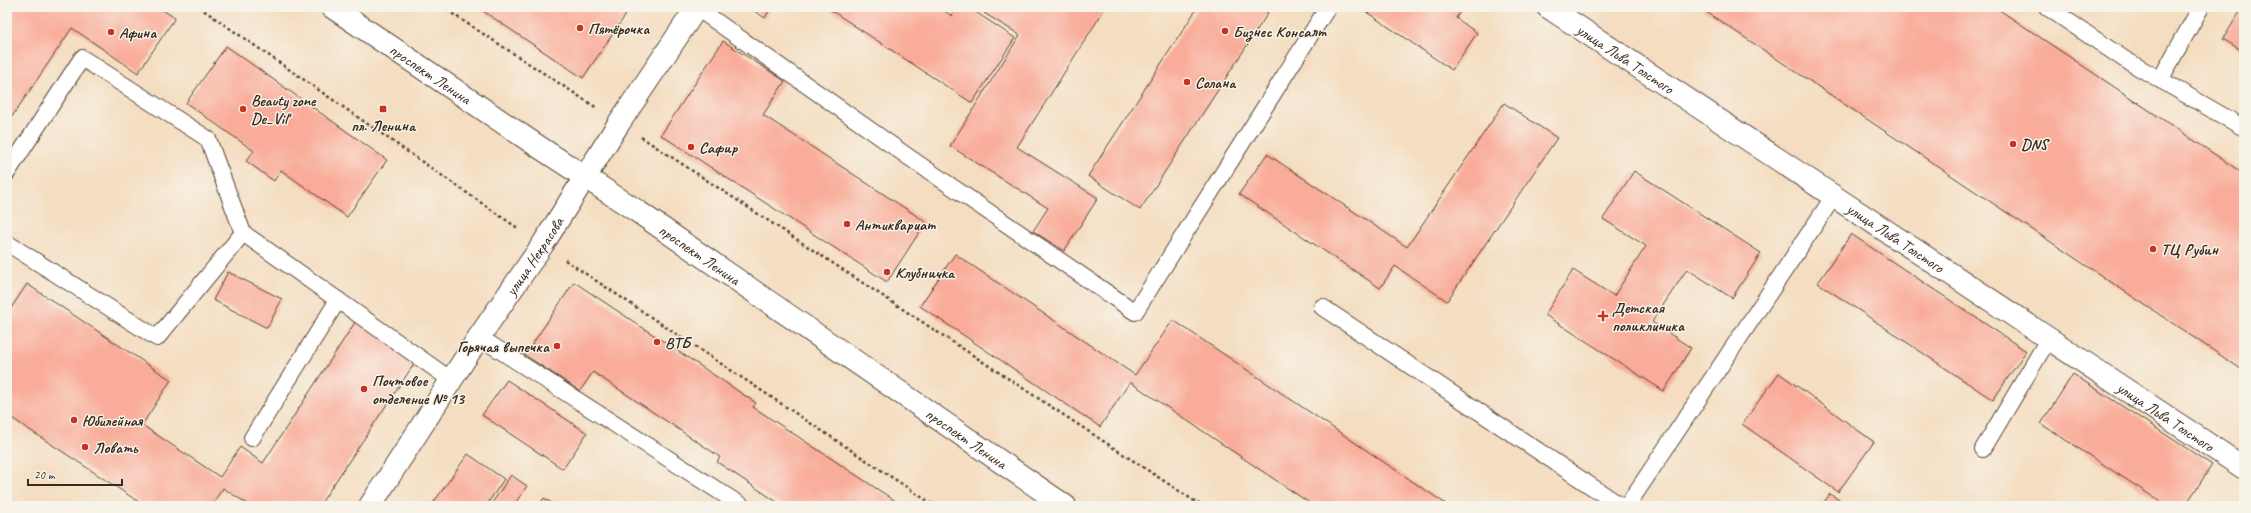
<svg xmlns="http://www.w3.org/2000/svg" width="2251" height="513" font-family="Caveat,sans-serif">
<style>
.building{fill:#f9ac99}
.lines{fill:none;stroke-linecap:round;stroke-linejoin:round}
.lane-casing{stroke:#574536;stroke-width:18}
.street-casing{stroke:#574536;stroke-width:24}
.secondary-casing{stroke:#574536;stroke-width:24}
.primary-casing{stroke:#574536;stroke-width:24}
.path{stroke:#574536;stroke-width:2.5;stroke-dasharray:3 3;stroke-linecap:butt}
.lane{stroke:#fff;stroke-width:16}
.street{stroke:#fff;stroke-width:22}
.secondary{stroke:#fff;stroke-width:22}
.primary{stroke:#fff;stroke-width:22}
.poi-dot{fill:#c8321e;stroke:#f7f3e8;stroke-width:1.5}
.labels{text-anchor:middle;stroke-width:3;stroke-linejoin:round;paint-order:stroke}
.poi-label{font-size:16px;font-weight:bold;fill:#3b2a1e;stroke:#f7f3e8;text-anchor:start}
.street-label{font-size:16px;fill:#3b2a1e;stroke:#f7f3e8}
</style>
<rect width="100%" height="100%" fill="#f7f3e8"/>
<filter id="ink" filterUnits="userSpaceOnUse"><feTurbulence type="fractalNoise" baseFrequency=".025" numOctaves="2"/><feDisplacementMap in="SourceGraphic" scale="8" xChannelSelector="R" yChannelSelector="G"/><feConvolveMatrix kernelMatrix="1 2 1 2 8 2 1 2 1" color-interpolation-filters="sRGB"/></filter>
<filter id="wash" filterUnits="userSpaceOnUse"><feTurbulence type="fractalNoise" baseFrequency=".012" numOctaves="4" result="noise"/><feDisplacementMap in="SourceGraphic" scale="16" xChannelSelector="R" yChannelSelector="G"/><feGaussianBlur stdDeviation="0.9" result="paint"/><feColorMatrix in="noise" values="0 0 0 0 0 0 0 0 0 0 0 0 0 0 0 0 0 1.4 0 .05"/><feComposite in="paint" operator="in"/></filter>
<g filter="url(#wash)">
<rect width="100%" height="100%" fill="#f4ddc0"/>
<g id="blocks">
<!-- building -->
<g class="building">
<polygon points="10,7 158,7 175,18 138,73 72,28 7,124 7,11"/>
<polygon points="477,7 631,7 583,78"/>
<polygon points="748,7 771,7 765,18"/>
<polygon points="826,7 938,7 952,16 957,7 968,7 1015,38 972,103"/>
<polygon points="988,7 1106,7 1017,147 1098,198 1064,251 1033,231 1048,208 950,146 1020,35 984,13"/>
<polygon points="1198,7 1258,7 1268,13 1140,210 1088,176"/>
<polygon points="1359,7 1463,7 1456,18 1477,33 1452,70"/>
<polygon points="1699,7 1995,7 2244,174 2244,371"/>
<polygon points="2243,7 2244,7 2244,52 2223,39"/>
<polygon points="723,41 785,81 763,115 926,222 887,282 661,135"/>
<polygon points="226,46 387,160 347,217 281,170 274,181 246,161 254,151 186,103"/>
<polygon points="1504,103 1557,138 1447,301 1395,266 1380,288 1239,194 1267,154 1407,247"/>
<polygon points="1634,171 1761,253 1732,298 1687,269 1652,322 1691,348 1664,391 1545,315 1573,270 1614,296 1646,246 1603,219"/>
<polygon points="1851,234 2026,351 1993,400 1818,283"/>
<polygon points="955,254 1135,375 1173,320 1449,506 1314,506 1130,382 1100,427 920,306"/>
<polygon points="228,272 282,299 267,328 213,300"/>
<polygon points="574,282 756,403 753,407 903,506 783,506 717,462 720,457 593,372 580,391 525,355"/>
<polygon points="27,284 171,380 142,425 220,477 240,447 263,463 356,321 416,361 319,506 251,506 223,488 211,506 145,506 7,415 7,314"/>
<polygon points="1779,373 1874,442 1838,492 1742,424"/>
<polygon points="2073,374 2212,465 2185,506 2167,506 2041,424"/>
<polygon points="507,380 587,433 563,469 482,415"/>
<polygon points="468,454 504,479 486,506 431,506"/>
<polygon points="511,475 527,486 516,502 522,506 490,506"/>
<polygon points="1830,494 1848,506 1821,506"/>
<polygon points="544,498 556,506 539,506"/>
</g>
</g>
</g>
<g filter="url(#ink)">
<use href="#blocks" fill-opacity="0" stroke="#574536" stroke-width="1"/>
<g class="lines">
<defs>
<g id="lane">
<polyline points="2047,7 2124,59 2244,128"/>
<polyline points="697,8 910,158 1135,312 1328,7"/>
<polyline points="2160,80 2201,7"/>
<polyline points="7,173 82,58 208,139 243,233 451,380"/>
<polyline points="7,243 157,338 243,233"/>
<polyline points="1322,307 1621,506"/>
<polyline points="479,337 742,506"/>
<polyline points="252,438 338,300"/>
<polyline points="1983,449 2049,338"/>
<polyline points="1627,506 1834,196"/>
</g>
<g id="street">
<path id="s1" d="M1548,7L2244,468"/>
</g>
<g id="secondary">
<path id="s2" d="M370,506L479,337L543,244L619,123L697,7"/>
</g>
<g id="primary">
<path id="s3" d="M332,7L536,145L637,211L1065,506"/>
</g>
</defs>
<!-- lane casing -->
<use href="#lane" class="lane-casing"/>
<!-- street casing -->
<use href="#street" class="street-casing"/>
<!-- secondary casing -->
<use href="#secondary" class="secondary-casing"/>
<!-- primary casing -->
<use href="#primary" class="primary-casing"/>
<!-- path -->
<g class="path">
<polyline points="199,7 519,229"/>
<polyline points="442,7 597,108"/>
<polyline points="641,137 1202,506"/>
<polyline points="565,260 935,506"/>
</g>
<!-- lane -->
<use href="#lane" class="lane"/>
<!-- street -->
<use href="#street" class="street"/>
<!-- secondary -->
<use href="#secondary" class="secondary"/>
<!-- primary -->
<use href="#primary" class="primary"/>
</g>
</g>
<!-- markers -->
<g class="poi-dot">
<circle cx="580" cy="28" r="4"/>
<circle cx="1225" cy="31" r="4"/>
<circle cx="111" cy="32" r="4"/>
<circle cx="1187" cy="82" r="4"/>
<circle cx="243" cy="109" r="4"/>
<rect x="379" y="105" width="8" height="8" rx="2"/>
<circle cx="2013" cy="144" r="4"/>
<circle cx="691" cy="147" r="4"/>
<circle cx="847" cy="224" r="4"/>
<circle cx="2153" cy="249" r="4"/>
<circle cx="887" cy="272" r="4"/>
<path d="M1601 310h4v4h4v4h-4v4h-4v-4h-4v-4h4z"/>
<circle cx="657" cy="342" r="4"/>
<circle cx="557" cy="346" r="4"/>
<circle cx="364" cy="389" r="4"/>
<circle cx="74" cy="420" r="4"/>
<circle cx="85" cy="447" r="4"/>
</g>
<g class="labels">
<!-- poi labels -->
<g class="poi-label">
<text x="588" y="34">Пятёрочка</text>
<text x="1233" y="37">Бизнес Консалт</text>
<text x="119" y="38">Афина</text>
<text x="1195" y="88">Солана</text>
<text x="251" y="106">Beauty zone<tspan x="251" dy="18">De_Vil'</tspan></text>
<text x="383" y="131" text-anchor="middle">пл. Ленина</text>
<text x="2021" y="150">DNS</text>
<text x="699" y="153">Сафир</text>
<text x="855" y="230">Антиквариат</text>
<text x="2161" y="255">ТЦ Рубин</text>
<text x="895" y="278">Клубничка</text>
<text x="1612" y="313">Детская<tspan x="1612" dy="18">поликлиника</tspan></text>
<text x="665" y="348">ВТБ</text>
<text x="549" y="352" text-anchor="end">Горячая выпечка</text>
<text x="372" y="386">Почтовое<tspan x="372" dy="18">отделение № 13</tspan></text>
<text x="82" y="426">Юбилейная</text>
<text x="93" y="453">Ловать</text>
</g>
<!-- street labels -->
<g class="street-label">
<text dy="6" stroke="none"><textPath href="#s1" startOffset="93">улица Льва Толстого</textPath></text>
<text dy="6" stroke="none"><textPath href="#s3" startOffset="119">проспект Ленина</textPath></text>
<text dy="6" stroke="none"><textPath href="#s1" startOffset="417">улица Льва Толстого</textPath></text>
<text dy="6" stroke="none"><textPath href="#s3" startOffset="443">проспект Ленина</textPath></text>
<text dy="6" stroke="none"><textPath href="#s2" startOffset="299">улица Некрасова</textPath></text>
<text dy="6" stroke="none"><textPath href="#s1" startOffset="741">улица Льва Толстого</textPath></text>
<text dy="6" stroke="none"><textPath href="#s3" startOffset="767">проспект Ленина</textPath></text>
</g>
</g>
<!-- margin -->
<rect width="2251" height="513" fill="none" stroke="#f7f3e8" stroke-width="24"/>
<!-- scale -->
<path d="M28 479v6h94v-6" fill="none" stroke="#3b2a1e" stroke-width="2"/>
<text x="34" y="479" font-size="12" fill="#3b2a1e" stroke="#f7f3e8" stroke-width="3" paint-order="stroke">20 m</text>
</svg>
